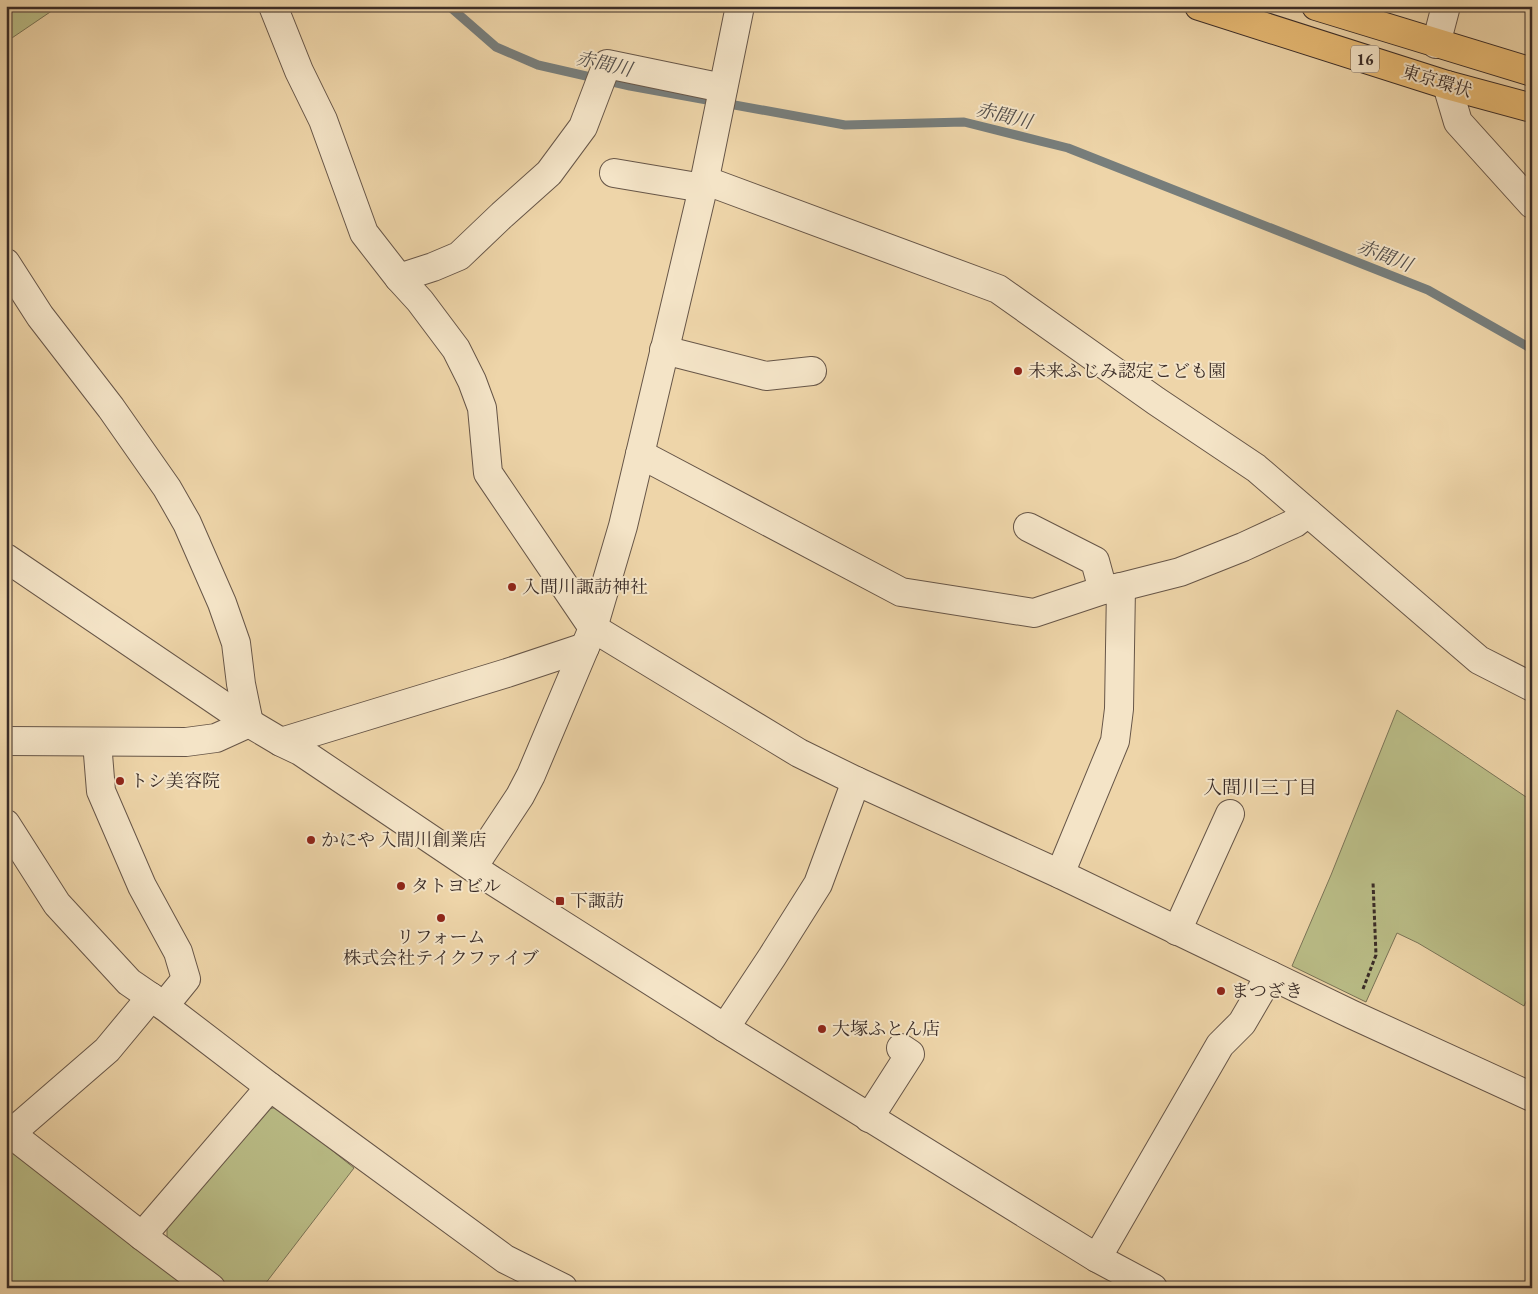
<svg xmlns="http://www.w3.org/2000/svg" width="1538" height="1294" font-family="'EB Garamond','Noto Serif JP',serif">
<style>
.green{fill:#babd87;stroke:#7a7457}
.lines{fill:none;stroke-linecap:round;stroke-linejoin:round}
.stream{stroke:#777e7c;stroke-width:9}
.minor-casing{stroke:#675648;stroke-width:30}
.highway-casing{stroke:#3a2c27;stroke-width:30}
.path{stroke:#3a2c27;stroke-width:3;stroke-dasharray:4 2.5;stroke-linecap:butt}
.minor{stroke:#f4e4c7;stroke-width:28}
.highway{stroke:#e7ba74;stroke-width:28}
.poi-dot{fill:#8f2418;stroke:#f4e4c7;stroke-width:2}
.labels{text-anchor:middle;stroke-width:4;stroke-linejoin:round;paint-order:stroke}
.shield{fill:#f4e4c7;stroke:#726357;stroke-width:1}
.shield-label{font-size:16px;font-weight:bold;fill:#3a2c27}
.street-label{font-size:18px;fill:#3a2c27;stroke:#f4e4c7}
.poi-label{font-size:18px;fill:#3a2c27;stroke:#f4e4c7;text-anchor:start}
.water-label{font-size:19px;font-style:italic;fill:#534e4a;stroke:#f4e4c7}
.neighbourhood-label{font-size:19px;fill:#3a2c27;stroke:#f4e4c7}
</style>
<rect width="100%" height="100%" fill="#eed5a9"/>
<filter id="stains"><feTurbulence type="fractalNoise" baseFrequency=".004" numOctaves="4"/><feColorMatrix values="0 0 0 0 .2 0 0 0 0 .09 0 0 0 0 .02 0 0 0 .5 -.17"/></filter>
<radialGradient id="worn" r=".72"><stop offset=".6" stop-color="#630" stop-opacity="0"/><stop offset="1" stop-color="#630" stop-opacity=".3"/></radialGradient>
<!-- green -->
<g class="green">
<polygon points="6,6 59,6 6,42"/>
<polygon points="1397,710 1532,801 1532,989 1524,1006 1418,943 1397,933 1366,1002 1292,966 1331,875"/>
<polygon points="278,1107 354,1168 262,1288 232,1288 167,1242 167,1228 263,1110"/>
<polygon points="6,1143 196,1288 6,1288"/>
</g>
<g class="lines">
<!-- stream -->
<polyline class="stream" points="449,6 496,47 538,65 630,86 845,125 964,122 1068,148 1428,290 1532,349"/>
<defs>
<g id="minor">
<polyline points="273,6 299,71 323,120 364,233 399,278 420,301 456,349 472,381 482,408 488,473 593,628 799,753 856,781 1060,874 1353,1015 1532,1097"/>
<polyline points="1436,44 1446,6"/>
<polyline points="1447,85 1458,122 1532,204"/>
<polyline points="614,173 703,188"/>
<polyline points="704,180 998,289 1156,401 1256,468 1479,660 1532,687"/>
<polyline points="6,263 40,316 111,408 167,488 187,523 222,603 236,643 241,684 249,723 216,738 186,742 6,741"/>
<polyline points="399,278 433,267 459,256 502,215 549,173 583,127 607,64 723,88"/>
<polyline points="664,350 766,376 812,371"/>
<polyline points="640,454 901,592 1034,613 1103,590 1121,587 1180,572 1243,547 1295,523 1308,513"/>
<polyline points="1028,527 1095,561 1103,590"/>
<polyline points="6,558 249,723 281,742 300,751 490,879 725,1028 1097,1258 1153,1288"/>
<polyline points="97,742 101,791 142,886 178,952 186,979 164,1006"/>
<polyline points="281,742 507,673 585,647"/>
<polyline points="6,824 57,904 129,982 164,1006 270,1087 505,1259 563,1288"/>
<polyline points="473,867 520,796 531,775 593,628 623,526 703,188 740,6"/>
<polyline points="1060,874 1115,741 1119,709 1121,587"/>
<polyline points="1177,931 1230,814"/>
<polyline points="725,1028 772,957 818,884 856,781"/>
<polyline points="869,1118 910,1054 901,1048"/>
<polyline points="6,1130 142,1236 211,1288"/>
<polyline points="10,1134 107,1050 151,997"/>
<polyline points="142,1236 270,1087"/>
<polyline points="1097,1258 1220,1045 1242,1023 1270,975"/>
</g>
<g id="highway">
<polyline points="1199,6 1447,85 1532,108"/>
<polyline points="1316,6 1532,72"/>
</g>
</defs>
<!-- minor casing -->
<use href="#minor" class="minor-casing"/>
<!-- highway casing -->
<use href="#highway" class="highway-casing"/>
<!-- path -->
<polyline class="path" points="1363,989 1376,955 1373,882"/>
<!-- minor -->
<use href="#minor" class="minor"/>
<!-- highway -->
<use href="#highway" class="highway"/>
</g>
<!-- markers -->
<g class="poi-dot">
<circle cx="1018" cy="371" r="5"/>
<circle cx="512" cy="587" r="5"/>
<circle cx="120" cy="781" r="5"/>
<circle cx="311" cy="840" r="5"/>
<circle cx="401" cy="886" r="5"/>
<rect x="555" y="896" width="10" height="10" rx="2.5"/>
<circle cx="441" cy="918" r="5"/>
<circle cx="1221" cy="991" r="5"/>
<circle cx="822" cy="1029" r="5"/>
</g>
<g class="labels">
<!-- shield labels -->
<rect class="shield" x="1351" y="45.5" width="28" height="27" rx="4"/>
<g class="shield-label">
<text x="1365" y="65">16</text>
</g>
<!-- street labels -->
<g class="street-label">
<text transform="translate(1437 81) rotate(17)" y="6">東京環状</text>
</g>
<!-- poi labels -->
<g class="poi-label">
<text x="1028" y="377">未来ふじみ認定こども園</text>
<text x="522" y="593">入間川諏訪神社</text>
<text x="130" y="787">トシ美容院</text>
<text x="321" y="846">かにや 入間川創業店</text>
<text x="411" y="892">タトヨビル</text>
<text x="570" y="907">下諏訪</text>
<text x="441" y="943" text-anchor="middle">リフォーム<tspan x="441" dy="21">株式会社テイクファイブ</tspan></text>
<text x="1231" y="997">まつざき</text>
<text x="832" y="1035">大塚ふとん店</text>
</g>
<!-- water labels -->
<g class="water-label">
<text transform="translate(604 63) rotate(13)" y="7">赤間川</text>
<text transform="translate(1004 115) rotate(14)" y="7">赤間川</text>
<text transform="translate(1385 255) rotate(21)" y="7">赤間川</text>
</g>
<!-- neighbourhood labels -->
<g class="neighbourhood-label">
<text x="1260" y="794">入間川三丁目</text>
</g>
</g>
<!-- margin -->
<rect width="1538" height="1294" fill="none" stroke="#eed5a9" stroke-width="25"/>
<rect x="8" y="8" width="1523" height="1279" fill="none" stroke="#3a2c27" stroke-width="2.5"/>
<rect x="12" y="12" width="1513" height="1269" fill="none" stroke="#3a2c27"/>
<rect width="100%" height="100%" filter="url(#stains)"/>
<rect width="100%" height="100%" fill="url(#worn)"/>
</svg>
